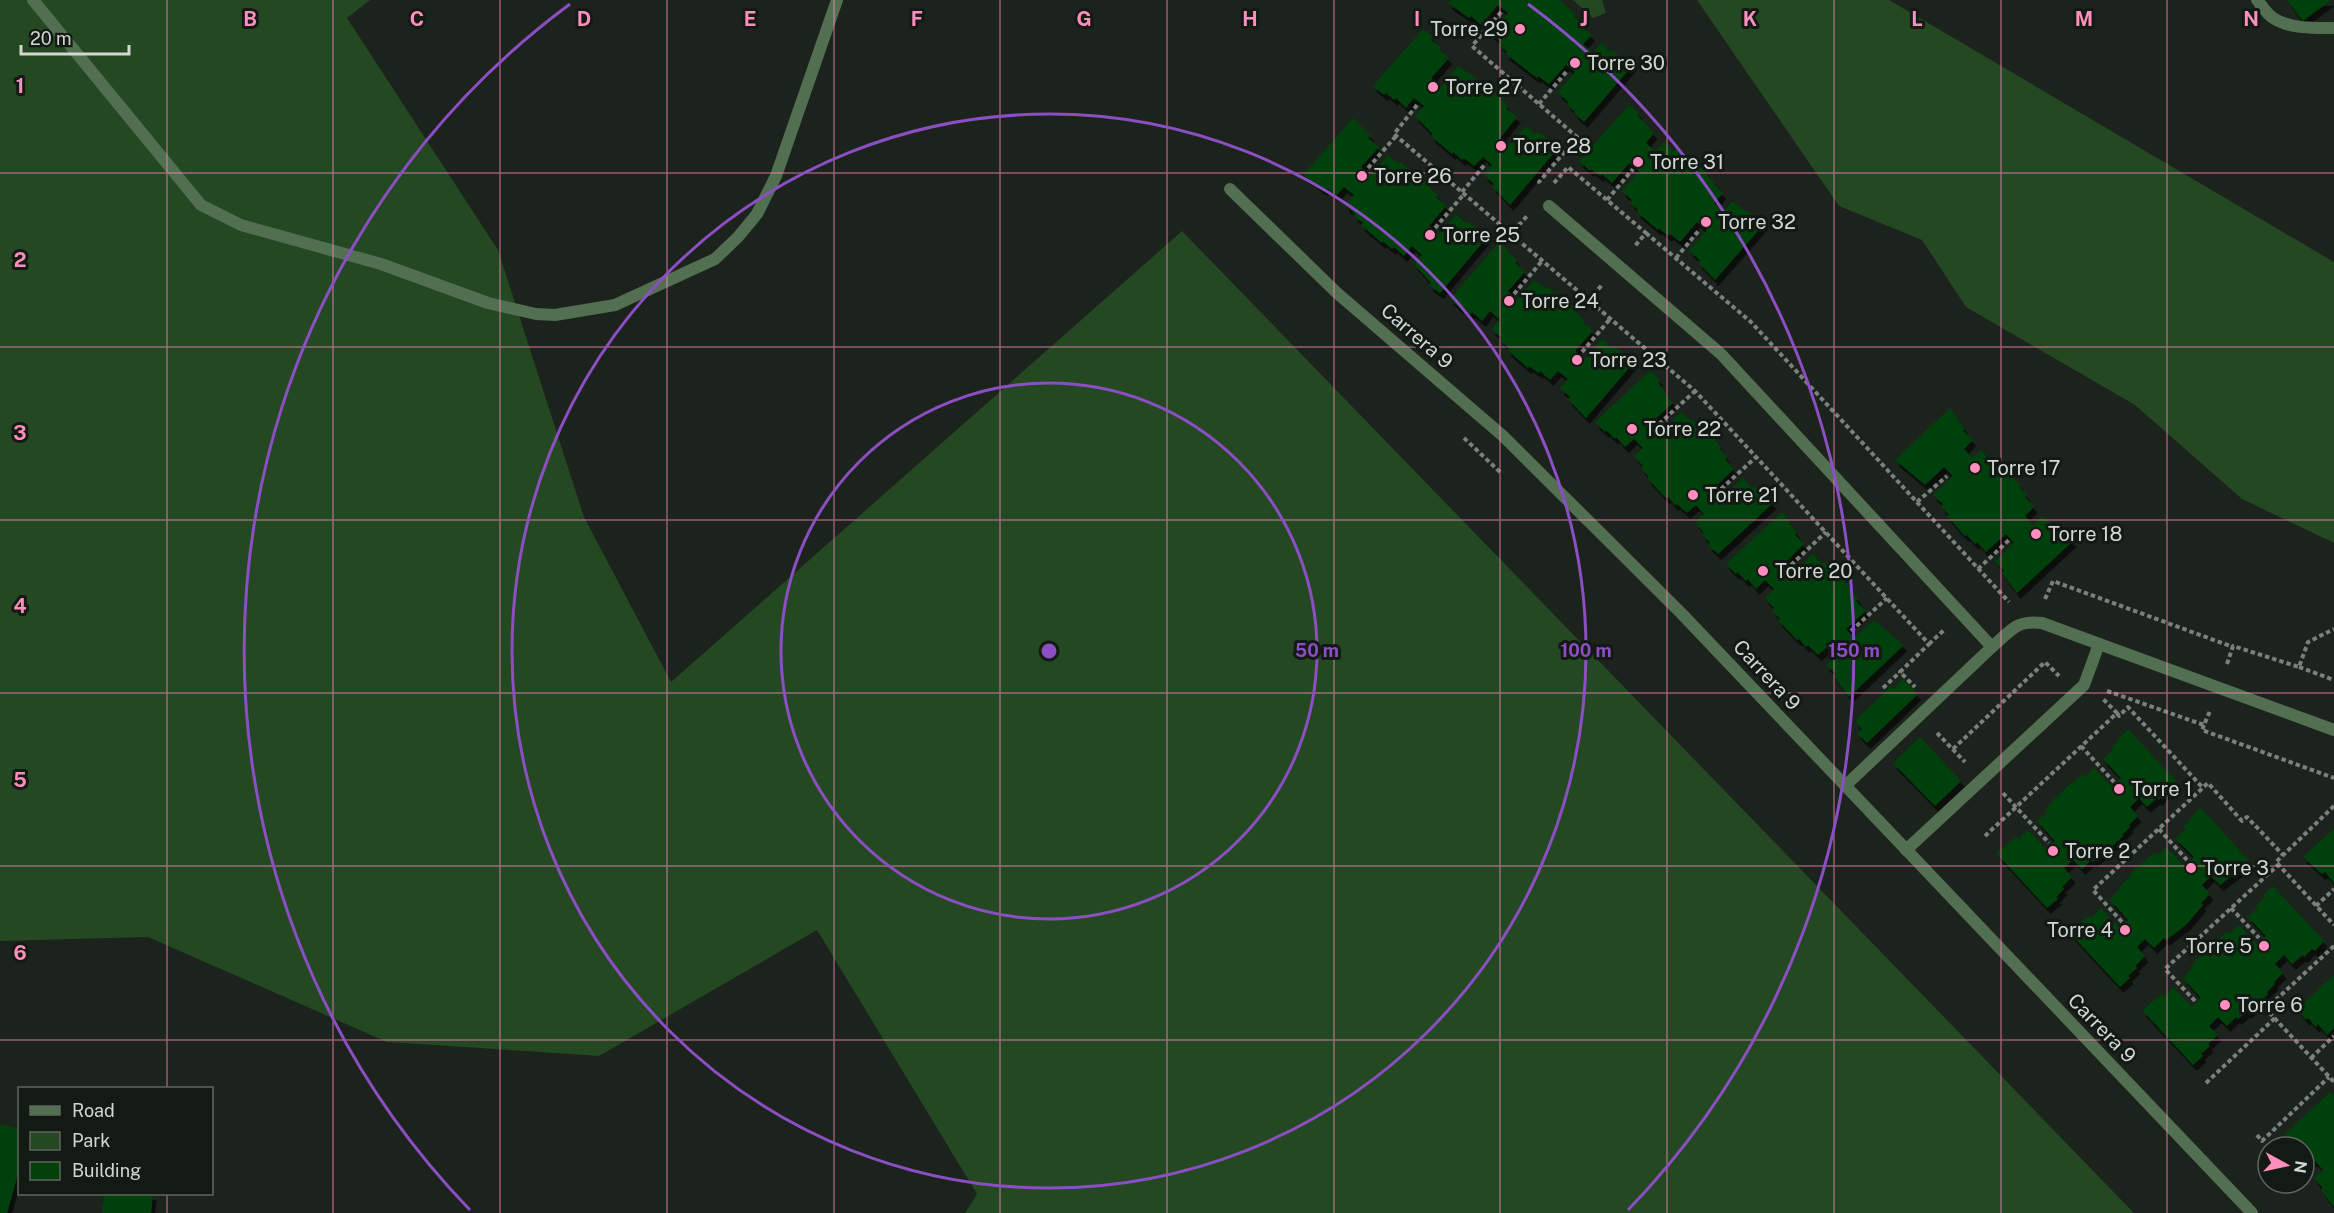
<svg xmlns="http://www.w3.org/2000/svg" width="2334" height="1213" font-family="'Public Sans',sans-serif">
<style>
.green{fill:#234822}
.building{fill:#05400a;filter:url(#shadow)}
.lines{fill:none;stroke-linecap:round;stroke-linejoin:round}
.path{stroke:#7a807a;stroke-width:4;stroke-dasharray:4.5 3;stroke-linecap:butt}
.service{stroke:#536f52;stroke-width:12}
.minor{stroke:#536f52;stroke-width:12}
.grid{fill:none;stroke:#fd8ebe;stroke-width:1.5;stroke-opacity:0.55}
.ring{fill:none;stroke:#8c4ec3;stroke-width:3}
.poi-dot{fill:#fd8ebe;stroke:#131913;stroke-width:2}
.labels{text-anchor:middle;stroke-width:6;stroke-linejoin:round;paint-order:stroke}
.poi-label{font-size:20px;fill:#d2d7d2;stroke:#131913;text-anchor:start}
.street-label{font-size:20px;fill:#d2d7d2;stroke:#131913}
.grid-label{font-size:20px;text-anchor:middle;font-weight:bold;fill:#fd8ebe;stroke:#131913;stroke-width:6;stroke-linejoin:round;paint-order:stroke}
.centre{fill:#8c4ec3;stroke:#131913;stroke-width:3}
.ring-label{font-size:18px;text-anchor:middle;font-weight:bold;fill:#8c4ec3;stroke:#131913;stroke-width:6;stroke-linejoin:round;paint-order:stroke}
</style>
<defs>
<filter id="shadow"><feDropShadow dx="3.5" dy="6" stdDeviation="0" flood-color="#0009"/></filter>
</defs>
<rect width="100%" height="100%" fill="#1c221c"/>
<!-- green -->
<g class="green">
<polygon points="0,0 370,0 347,18 498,250 584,517 671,682 1182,231 2134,1213 965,1213 977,1194 817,930 599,1056 387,1042 148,937 0,941"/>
<polygon points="1573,0 1602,0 1606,13 1593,18"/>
<polygon points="1697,0 1889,0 2334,262 2334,543 2242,499 2135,405 1966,307 1922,240 1839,206"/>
</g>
<!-- building -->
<g class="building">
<polygon points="1451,0 1559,0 1576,14 1574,16 1583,24 1581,26 1592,35 1583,44 1593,53 1601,43 1611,52 1613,50 1621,58 1623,56 1633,65 1584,122 1574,113 1575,112 1567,104 1568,102 1558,92 1575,72 1566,65 1549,84 1538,76 1537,78 1506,54 1507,52 1499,44 1501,42 1490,33 1508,13 1498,5 1481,25 1471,16 1469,18 1448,3"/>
<polygon points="2287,0 2331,0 2303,21"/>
<polygon points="1423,29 1433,37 1431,40 1441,47 1439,49 1449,58 1431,78 1441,87 1458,66 1491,88 1508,106 1506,108 1517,117 1500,138 1509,145 1526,126 1536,134 1538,132 1559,147 1510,205 1492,186 1494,184 1484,175 1492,165 1483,157 1474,166 1464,158 1462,160 1453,152 1452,154 1431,136 1433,134 1415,116 1424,106 1414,98 1406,108 1396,98 1394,100 1386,93 1384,95 1373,86"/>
<polygon points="1629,105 1639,113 1637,115 1654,133 1646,143 1656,152 1664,142 1674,151 1676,148 1685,156 1686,155 1707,173 1706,174 1714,182 1713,184 1723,193 1714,203 1724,211 1732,201 1753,216 1755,214 1765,223 1715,280 1698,262 1700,260 1689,251 1707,230 1697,222 1680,242 1670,234 1668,236 1659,228 1658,230 1637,212 1638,210 1630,202 1632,200 1622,191 1639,171 1629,163 1612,183 1602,174 1600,176 1591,169 1590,171 1579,161"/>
<polygon points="1353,118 1371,136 1368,138 1379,147 1361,167 1370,175 1388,155 1398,164 1400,162 1409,169 1410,168 1431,186 1429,187 1438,195 1436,197 1446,206 1429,226 1439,234 1456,214 1466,223 1468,221 1477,229 1478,227 1488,236 1440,293 1429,285 1431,283 1414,264 1422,255 1412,246 1404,256 1394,247 1392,249 1383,241 1382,243 1361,225 1363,223 1354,216 1355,214 1345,205 1354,195 1344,187 1336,196 1326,188 1324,190 1303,175"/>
<polygon points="1499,242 1509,251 1508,252 1517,260 1515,262 1525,272 1508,291 1517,300 1534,280 1545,288 1546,286 1555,294 1557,292 1577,310 1576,312 1584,320 1583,322 1593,331 1575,351 1585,359 1602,339 1612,348 1614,346 1635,361 1586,418 1568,399 1570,397 1560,388 1568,379 1558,371 1550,380 1540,371 1539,373 1529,366 1528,368 1507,350 1509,348 1500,340 1502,338 1491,329 1500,320 1490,311 1482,321 1472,312 1470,314 1462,306 1460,308 1450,299"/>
<polygon points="1650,371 1660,380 1658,382 1673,403 1654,420 1662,430 1681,412 1691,421 1693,420 1701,428 1703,427 1721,447 1719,448 1727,457 1725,459 1734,469 1715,487 1723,496 1743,478 1752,488 1754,486 1762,494 1763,493 1773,503 1718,554 1708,545 1710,543 1702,534 1704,533 1695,522 1704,514 1696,505 1687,513 1677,504 1675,505 1668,497 1666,498 1647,478 1649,477 1641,468 1643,466 1634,456 1643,448 1634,439 1625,447 1616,437 1615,439 1606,430 1605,432 1595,422"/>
<polygon points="1950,408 1965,429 1963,431 1973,440 1964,449 1972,458 1981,450 1990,460 1993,458 2000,467 2002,465 2020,485 2019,487 2027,495 2025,497 2034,507 2025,516 2033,525 2042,516 2073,541 2017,593 2002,573 2004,571 1995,561 2014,543 2006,534 1986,552 1977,542 1975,544 1967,535 1965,536 1947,516 1949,515 1941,506 1943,504 1933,495 1953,476 1944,467 1925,485 1895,460"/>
<polygon points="1782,512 1791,523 1790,524 1797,533 1795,535 1804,544 1785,563 1793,572 1813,554 1822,564 1824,562 1843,579 1858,599 1856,601 1866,611 1846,629 1854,638 1874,620 1904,645 1849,697 1834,676 1836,674 1826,665 1835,656 1827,647 1818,655 1808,645 1806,647 1799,639 1797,640 1778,620 1780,619 1772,610 1774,608 1765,598 1774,589 1765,580 1756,589 1748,579 1746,581 1737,572 1736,574 1726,564"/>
<polygon points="1903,679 1918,694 1867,743 1857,733 1862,729 1855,721 1891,686 1893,689"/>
<polygon points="2128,729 2179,784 2169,794 2167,792 2159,800 2157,798 2147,807 2139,798 2130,807 2138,816 2129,825 2130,827 2122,835 2123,836 2103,855 2102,854 2093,862 2091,860 2082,869 2073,860 2064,868 2072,877 2062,887 2064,889 2056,897 2058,899 2047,908 1996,853 2016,837 2018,839 2028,830 2046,849 2055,841 2037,821 2047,812 2045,810 2053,802 2052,801 2072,782 2073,783 2082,775 2084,777 2094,768 2112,787 2121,778 2103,759 2113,750 2111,748"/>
<polygon points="1920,737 1961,781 1935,806 1893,763"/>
<polygon points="2201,808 2251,863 2242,872 2240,870 2220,885 2211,876 2202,885 2210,894 2201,903 2203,905 2186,925 2166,940 2164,938 2154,948 2145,939 2137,947 2145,956 2135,966 2137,968 2128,976 2130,978 2120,987 2069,932 2089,916 2091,918 2101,908 2119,928 2128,920 2110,900 2134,870 2154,853 2157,856 2166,847 2184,866 2194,857 2175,838 2186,829 2183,827 2192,818 2190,817"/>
<polygon points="2334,829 2334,883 2325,872 2322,874 2303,857"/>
<polygon points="2273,886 2324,941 2315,951 2312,949 2304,957 2303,955 2292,964 2284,955 2275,964 2283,973 2274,982 2275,984 2267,992 2268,994 2248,1013 2247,1011 2238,1019 2236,1017 2227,1026 2218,1017 2209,1026 2218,1035 2208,1044 2210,1046 2201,1054 2203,1056 2193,1065 2142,1010 2162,994 2164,997 2173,987 2192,1007 2201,998 2183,978 2192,969 2190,967 2207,948 2227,932 2229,934 2239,925 2257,944 2266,936 2248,917 2258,907 2256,905 2265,897 2263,895"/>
<polygon points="2334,975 2334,1028 2327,1035 2318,1024 2316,1027 2308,1018 2306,1020 2297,1009"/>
<polygon points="2330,1092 2334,1096 2334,1207 2321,1190 2323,1188 2314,1178 2323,1170 2314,1160 2304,1168 2304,1147 2278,1147 2275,1144"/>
<polygon points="0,1124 20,1129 20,1167 7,1213 0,1213"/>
<polygon points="97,1194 153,1194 151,1213 102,1213 104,1196"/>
</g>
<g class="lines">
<!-- path -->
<g class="path">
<polyline points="1501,12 1472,46 1577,137 1539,182 1540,183"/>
<polyline points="1539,104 1567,71"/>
<polyline points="1417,105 1394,134 1511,234 1527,216"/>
<polyline points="1368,168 1396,136"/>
<polyline points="1554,183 1568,167 1646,233 1634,247"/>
<polyline points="1462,192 1486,163"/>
<polyline points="1607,200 1633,169"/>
<polyline points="1435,228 1464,194"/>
<polyline points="1646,233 1751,322 2009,602"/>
<polyline points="1511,234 1695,391 1929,644 1900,672 1915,687"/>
<polyline points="1676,258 1700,229"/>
<polyline points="1514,294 1542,261"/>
<polyline points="1588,300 1602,285"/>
<polyline points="1582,352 1610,319"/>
<polyline points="1659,424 1695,391"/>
<polyline points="1464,438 1500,472"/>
<polyline points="1721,489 1756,457"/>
<polyline points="1917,502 1947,476"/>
<polyline points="1791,565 1826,532"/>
<polyline points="1978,569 2010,539"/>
<polyline points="2045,599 2053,581 2233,647"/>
<polyline points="1851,631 1887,598"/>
<polyline points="1929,644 1944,630"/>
<polyline points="2227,664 2233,646 2299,667 2308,642 2334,629"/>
<polyline points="2299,667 2334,680"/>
<polyline points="1883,688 1900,672"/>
<polyline points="2107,691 2204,725 2210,711"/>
<polyline points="2117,713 2119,716 2128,707 2203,788"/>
<polyline points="2204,725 2202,730 2334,778"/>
<polyline points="1937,733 1965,762"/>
<polyline points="2081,746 2114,782"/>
<polyline points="1953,749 2045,662 2059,676"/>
<polyline points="2003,793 2049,843"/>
<polyline points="2334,806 2276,862 2334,925"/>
<polyline points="2159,829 2187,860"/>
<polyline points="1985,836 2117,713 2103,699"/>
<polyline points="2316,906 2334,889"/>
<polyline points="2231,908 2259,938"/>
<polyline points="2122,922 2093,890 2208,783 2242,821 2247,817 2283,855"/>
<polyline points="2334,946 2266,1009 2334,1082"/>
<polyline points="2195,1001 2165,969 2278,865"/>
<polyline points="2311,1058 2334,1036"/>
<polyline points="2206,1083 2275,1018"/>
<polyline points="2257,1135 2262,1141 2329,1077"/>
</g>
<!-- service -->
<g class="service">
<polyline points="33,0 201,205 241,225 381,264 488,303 536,314 555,315 615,305 715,259 738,237 757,214 776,176 837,0"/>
<polyline points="1549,206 1721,354 1992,647 1845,786"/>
<path d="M1992,647C2011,631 2015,620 2042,623L2334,730"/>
<polyline points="1906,850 2084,685 2099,644"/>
</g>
<!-- minor -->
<g class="minor">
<path d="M2257,0C2262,6 2267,14 2273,18C2290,29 2315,28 2334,28"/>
<polyline points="1230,189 1337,293 1503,436 1681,613 2252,1213"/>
</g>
</g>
<!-- grid -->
<path class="grid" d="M167,0V1088M333,0V1213M500,0V1213M667,0V1213M834,0V1213M1000,0V1213M1167,0V1213M1334,0V1213M1500,0V1213M1667,0V1213M1834,0V1213M2001,0V1213M2167,0V1213M0,173H2334M0,347H2334M0,520H2334M0,693H2334M0,866H2334M0,1040H2334M167,1194V1213"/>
<!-- distance rings -->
<g class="ring">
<circle cx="1049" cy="651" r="268"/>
<circle cx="1049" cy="651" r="537"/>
<path d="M470 1210A805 805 0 0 1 570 4M1528 4A805 805 0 0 1 1628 1210"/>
</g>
<!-- markers -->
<g class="poi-dot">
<circle cx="1520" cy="29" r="6"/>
<circle cx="1575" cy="63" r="6"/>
<circle cx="1433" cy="87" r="6"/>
<circle cx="1501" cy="146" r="6"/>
<circle cx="1638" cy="162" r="6"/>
<circle cx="1362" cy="176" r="6"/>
<circle cx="1706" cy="222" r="6"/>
<circle cx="1430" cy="235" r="6"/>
<circle cx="1509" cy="301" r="6"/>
<circle cx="1577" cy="360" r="6"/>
<circle cx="1632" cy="429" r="6"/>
<circle cx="1975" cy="468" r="6"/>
<circle cx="1693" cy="495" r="6"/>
<circle cx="2036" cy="534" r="6"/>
<circle cx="1763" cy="571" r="6"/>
<circle cx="2119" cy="789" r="6"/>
<circle cx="2053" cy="851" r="6"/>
<circle cx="2191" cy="868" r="6"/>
<circle cx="2125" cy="930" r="6"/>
<circle cx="2264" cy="946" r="6"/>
<circle cx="2225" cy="1005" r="6"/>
</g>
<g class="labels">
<!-- poi labels -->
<g class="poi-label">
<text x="1508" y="36" text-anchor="end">Torre 29</text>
<text x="1587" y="70">Torre 30</text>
<text x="1445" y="94">Torre 27</text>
<text x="1513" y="153">Torre 28</text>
<text x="1650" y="169">Torre 31</text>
<text x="1374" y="183">Torre 26</text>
<text x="1718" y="229">Torre 32</text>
<text x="1442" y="242">Torre 25</text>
<text x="1521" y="308">Torre 24</text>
<text x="1589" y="367">Torre 23</text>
<text x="1644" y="436">Torre 22</text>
<text x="1987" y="475">Torre 17</text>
<text x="1705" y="502">Torre 21</text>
<text x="2048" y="541">Torre 18</text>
<text x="1775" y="578">Torre 20</text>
<text x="2131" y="796">Torre 1</text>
<text x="2065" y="858">Torre 2</text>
<text x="2203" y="875">Torre 3</text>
<text x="2113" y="937" text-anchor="end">Torre 4</text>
<text x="2252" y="953" text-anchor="end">Torre 5</text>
<text x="2237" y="1012">Torre 6</text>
</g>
<!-- street labels -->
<g class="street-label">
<text transform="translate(1417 336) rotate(41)" y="7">Carrera 9</text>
<text transform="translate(1767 675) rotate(47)" y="7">Carrera 9</text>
<text transform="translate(2102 1028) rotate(46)" y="7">Carrera 9</text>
</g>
</g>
<g class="grid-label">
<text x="250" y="26">B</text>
<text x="417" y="26">C</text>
<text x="584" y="26">D</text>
<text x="750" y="26">E</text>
<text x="917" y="26">F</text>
<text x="1084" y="26">G</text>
<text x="1250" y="26">H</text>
<text x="1417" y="26">I</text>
<text x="1584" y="26">J</text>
<text x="1750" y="26">K</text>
<text x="1917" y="26">L</text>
<text x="2084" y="26">M</text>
<text x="2251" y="26">N</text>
<text x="20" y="93">1</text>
<text x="20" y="267">2</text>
<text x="20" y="440">3</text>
<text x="20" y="613">4</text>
<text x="20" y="787">5</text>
<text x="20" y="960">6</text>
</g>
<circle cx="1049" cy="651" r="9" class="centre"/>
<g class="ring-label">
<text x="1317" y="657">50 m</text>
<text x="1586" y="657">100 m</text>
<text x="1854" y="657">150 m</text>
</g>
<!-- legend -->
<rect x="18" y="1087" width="195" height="108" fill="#131913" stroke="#5f655f" stroke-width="1.5"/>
<rect x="30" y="1106" width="30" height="9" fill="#536f52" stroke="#5f655f" stroke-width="1.5"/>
<text x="72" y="1117" font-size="18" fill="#d2d7d2">Road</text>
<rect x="30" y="1132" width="30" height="18" fill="#234822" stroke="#5f655f" stroke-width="1.5"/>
<text x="72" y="1147" font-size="18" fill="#d2d7d2">Park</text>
<rect x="30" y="1162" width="30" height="18" fill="#05400a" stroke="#5f655f" stroke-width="1.5"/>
<text x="72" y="1177" font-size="18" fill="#d2d7d2">Building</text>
<!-- north arrow -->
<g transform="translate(2286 1165) rotate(98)"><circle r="28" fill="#131913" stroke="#5f655f" stroke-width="1.5"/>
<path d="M0-4.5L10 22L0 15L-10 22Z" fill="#fd8ebe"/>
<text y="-9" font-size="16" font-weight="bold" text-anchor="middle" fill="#d2d7d2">N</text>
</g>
<!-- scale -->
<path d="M21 45v9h108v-9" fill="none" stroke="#d2d7d2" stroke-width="3"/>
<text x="30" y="45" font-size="18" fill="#d2d7d2" stroke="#131913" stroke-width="4.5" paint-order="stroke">20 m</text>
</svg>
